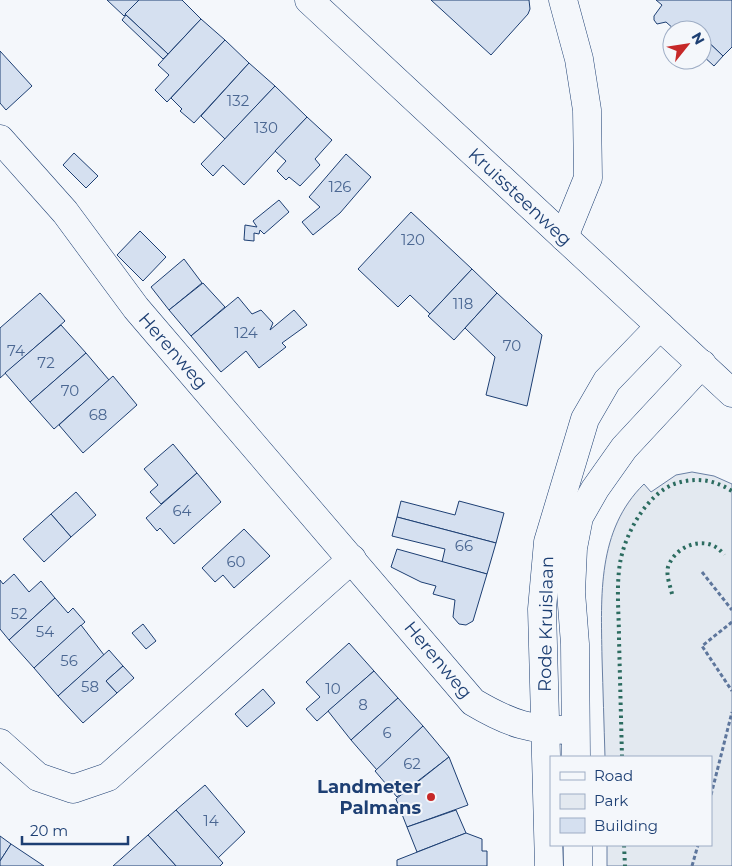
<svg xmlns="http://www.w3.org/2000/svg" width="732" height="866" font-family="Montserrat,sans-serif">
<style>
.green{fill:#e3e9f0;stroke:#687fa3}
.building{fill:#d5e0f0;stroke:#1d3f73}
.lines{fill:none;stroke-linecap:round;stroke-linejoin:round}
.minor-casing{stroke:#1d3f73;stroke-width:29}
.major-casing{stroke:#1d3f73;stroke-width:29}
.path{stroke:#5e769c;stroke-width:3;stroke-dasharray:4 2.5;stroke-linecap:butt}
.minor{stroke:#f4f7fb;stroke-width:28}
.major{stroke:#f4f7fb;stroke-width:28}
.hedge{stroke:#2c6c60;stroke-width:4;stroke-dasharray:2.5 4;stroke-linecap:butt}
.poi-dot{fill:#c62828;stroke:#f4f7fb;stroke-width:2}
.labels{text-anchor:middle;stroke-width:4;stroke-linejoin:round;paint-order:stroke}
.number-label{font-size:15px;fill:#4b6792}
.street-label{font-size:18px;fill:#1d3f73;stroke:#f4f7fb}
.poi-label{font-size:18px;font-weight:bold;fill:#1d3f73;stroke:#f4f7fb;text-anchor:end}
</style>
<rect width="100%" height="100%" fill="#f4f7fb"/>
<!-- green -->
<path class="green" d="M692,472L714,476L732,484V866H607V845H711V757H605C604,724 603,691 602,657C601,596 597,530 644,484L651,492L676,475Z"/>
<!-- building -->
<g class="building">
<polygon points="107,0 139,0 124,16"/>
<polygon points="139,0 182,0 201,19 168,54 125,14"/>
<polygon points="431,0 529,0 530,9 528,14 491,55"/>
<polygon points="656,0 732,0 732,47 723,56 704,38 702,39 702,30 675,30 666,22 657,24 654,20 654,16 662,5"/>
<polygon points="126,15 168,54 163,59 122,20"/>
<polygon points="201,19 225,40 167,102 155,90 169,75 158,65"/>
<polygon points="704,38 723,56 714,66 702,55"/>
<polygon points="225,40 249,63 194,123 180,111 182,109 171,98"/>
<polygon points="0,51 32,86 6,110 0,103"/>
<polygon points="249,63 275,86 225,139 201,116"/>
<polygon points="275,86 307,117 244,185 223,165 213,176 201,164"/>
<polygon points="307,117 332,140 315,159 320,165 300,186 289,177 286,180 277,171 286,161 275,151"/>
<polygon points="74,153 98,176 86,188 63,165"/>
<polygon points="346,154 371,177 340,213 313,235 302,222 320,207 309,197"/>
<polygon points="279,200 289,212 264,234 260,230 259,234 254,233 254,241 244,240 245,225 257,227 253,221"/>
<polygon points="411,212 472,269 430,314 410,295 398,307 358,269"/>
<polygon points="140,231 166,257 143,281 117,255"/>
<polygon points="184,259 202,283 169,310 151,287"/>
<polygon points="472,269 497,293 454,340 428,316"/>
<polygon points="203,283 225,307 191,336 169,310"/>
<polygon points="40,293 65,321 0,378 0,328"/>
<polygon points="497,293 542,335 527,406 486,395 495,357 465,328"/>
<polygon points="238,297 252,314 261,310 273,323 270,330 294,310 307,325 282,343 286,347 259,368 246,351 221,372 191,336"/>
<polygon points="61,325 86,353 30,402 5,373"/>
<polygon points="86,353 109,380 54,429 30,402"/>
<polygon points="113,376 137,405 83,453 59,425"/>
<polygon points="173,444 197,473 161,504 150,492 158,485 144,469"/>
<polygon points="197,473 221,502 174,544 160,528 157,531 146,518"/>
<polygon points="76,492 96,515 71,537 51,514"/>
<polygon points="401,501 455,515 459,501 504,513 496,543 397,517"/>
<polygon points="51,514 71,537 44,562 23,539"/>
<polygon points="397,517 496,543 487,574 442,562 445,549 392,536"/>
<polygon points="244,529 270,556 234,588 223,575 215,582 202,568"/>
<polygon points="397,549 487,574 473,621 466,625 459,624 453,617 455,600 433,594 436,586 421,582 391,567"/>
<polygon points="14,574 29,592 41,581 55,598 9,640 0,629 0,580 3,584"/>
<polygon points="55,598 68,613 73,608 85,622 34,668 9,640"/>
<polygon points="143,624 156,641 146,649 132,633"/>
<polygon points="81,625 104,655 58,696 34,668"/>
<polygon points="349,643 374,671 317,721 306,709 320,697 306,682"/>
<polygon points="109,650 123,666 106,681 117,693 83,723 58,696"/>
<polygon points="123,666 134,678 117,693 106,681"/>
<polygon points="374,671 398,698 351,740 328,711"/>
<polygon points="263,689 275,703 247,727 235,714"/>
<polygon points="398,698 423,726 377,770 351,740"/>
<polygon points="423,726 449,757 397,797 375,771"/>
<polygon points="449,757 468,805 407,827 396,799"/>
<polygon points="205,785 245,832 218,858 176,810"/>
<polygon points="176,810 223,863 220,866 176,866 148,835"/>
<polygon points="456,810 466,833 417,852 407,827"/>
<polygon points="466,833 482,839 482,851 487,851 487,866 397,866 397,860"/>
<polygon points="148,835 176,866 113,866"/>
<polygon points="0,836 11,844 0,861"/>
<polygon points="11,844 44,866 0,866 0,861"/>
</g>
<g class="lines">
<defs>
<g id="minor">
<polyline points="563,0 579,59 587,110 588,178 564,237"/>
<path d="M0,139L65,212L136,308L473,702C510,724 532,731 575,730"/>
<polyline points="0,743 38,777 73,789 108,777 352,559"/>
</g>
<g id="major">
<polyline points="309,0 732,393"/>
<polyline points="576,757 575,644 571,592 573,548 579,517 595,489 624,448 702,364"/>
<polyline points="578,845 578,866"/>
<polyline points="549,866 542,609 548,542 585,419 607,381 660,326"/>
</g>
</defs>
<!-- minor casing -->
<use href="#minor" class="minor-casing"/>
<!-- major casing -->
<use href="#major" class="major-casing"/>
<!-- path -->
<g class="path">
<polyline points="702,572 732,610"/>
<polyline points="732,622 702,646 732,691"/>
<polyline points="711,795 732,712"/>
<polyline points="692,866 698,845"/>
</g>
<!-- minor -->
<use href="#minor" class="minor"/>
<!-- major -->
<use href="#major" class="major"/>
<!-- hedge -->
<g class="hedge">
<path d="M672,594C670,585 666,576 668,567C676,543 710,534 724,555"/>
<path d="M622,757C621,718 620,679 619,639C619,614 616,588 620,563C625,534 646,495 674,484C695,477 713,479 732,491"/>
<polyline points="624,845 625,866"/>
</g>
</g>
<!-- markers -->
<circle class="poi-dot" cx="431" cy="797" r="5"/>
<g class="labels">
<!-- number labels -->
<g class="number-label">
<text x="238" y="106">132</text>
<text x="266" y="133">130</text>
<text x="340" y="192">126</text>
<text x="413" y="245">120</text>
<text x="463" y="309">118</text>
<text x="246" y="338">124</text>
<text x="512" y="351">70</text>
<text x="16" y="356">74</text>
<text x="46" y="368">72</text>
<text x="70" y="396">70</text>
<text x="98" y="420">68</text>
<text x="182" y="516">64</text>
<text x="464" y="551">66</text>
<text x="236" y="567">60</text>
<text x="19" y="619">52</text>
<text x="45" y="637">54</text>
<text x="69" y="666">56</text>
<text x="90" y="692">58</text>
<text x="333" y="694">10</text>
<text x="363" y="710">8</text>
<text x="387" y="738">6</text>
<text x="412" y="769">62</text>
<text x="211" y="826">14</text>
</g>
<!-- street labels -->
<g class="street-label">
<text transform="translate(520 197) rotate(43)" y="6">Kruissteenweg</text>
<text transform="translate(173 351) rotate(49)" y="6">Herenweg</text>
<text transform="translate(546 624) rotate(-89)" y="6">Rode Kruislaan</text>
<text transform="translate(438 660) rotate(50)" y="6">Herenweg</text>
</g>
<!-- poi labels -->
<g class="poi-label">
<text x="421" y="793">Landmeter<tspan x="421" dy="21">Palmans</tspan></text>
</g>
</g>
<!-- legend -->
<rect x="550" y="756" width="162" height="90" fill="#f4f7fb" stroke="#9eadc5"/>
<rect x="560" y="772" width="25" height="8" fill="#f4f7fb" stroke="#9eadc5"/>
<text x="594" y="781" font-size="15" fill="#1d3f73">Road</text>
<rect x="560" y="794" width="25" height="15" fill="#e3e9f0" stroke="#9eadc5"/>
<text x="594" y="806" font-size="15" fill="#1d3f73">Park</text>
<rect x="560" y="818" width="25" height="15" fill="#d5e0f0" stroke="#9eadc5"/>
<text x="594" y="831" font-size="15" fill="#1d3f73">Building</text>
<!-- north arrow -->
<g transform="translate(687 45) rotate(60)"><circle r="24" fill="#f4f7fb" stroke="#9eadc5"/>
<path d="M0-4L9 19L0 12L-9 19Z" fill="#c62828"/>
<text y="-8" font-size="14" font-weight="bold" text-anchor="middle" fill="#1d3f73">N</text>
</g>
<!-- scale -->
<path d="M22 836v8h106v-8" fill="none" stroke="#1d3f73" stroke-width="2.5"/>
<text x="30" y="836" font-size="15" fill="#1d3f73" stroke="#f4f7fb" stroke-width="4" paint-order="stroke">20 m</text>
</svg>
